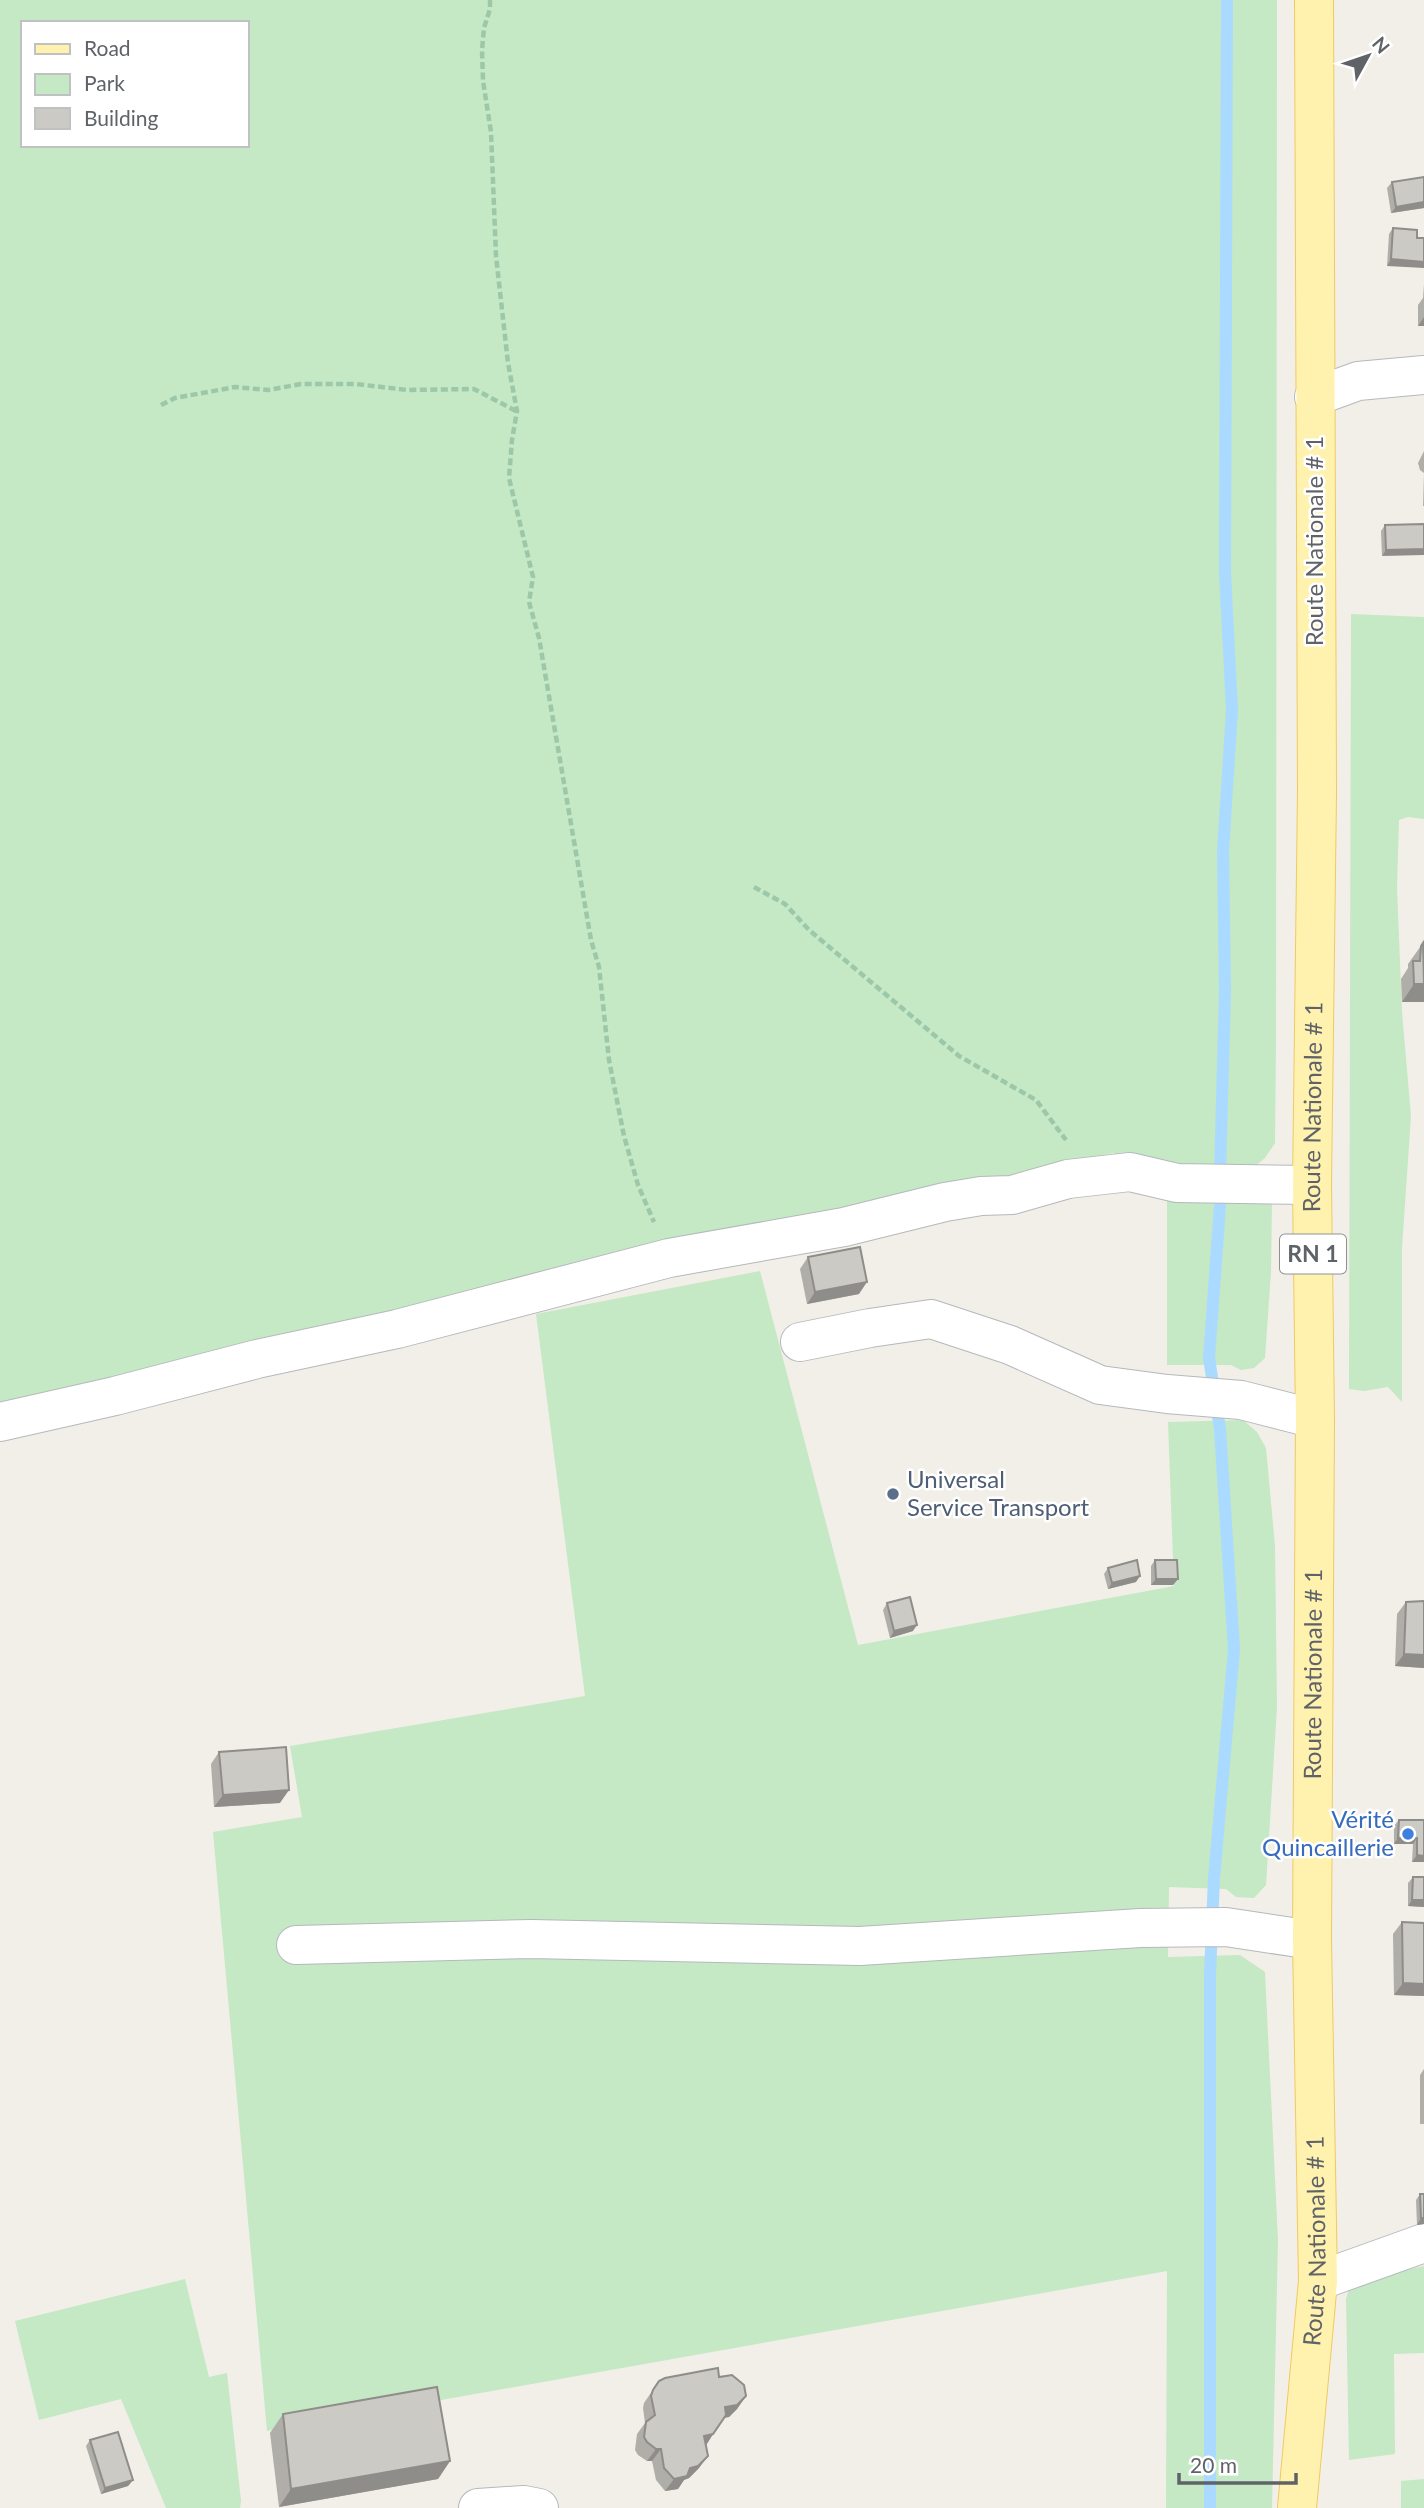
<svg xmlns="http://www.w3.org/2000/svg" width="1424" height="2508" font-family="Lato,sans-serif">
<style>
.green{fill:#c5e8c5;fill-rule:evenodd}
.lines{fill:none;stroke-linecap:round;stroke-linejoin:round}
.stream{stroke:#aadaff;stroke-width:12}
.minor-casing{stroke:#b5b8bc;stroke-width:40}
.major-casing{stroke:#f2c960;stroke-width:40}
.path{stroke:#9cc7a9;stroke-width:4.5;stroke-dasharray:7 3.5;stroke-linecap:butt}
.minor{stroke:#fff;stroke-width:38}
.major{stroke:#fff2af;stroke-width:38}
.wall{fill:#afaea9}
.shaded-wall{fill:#8f8d8a}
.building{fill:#cccac5;stroke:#8f8d8a;stroke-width:2}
.service-dot{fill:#5c6f8a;stroke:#fff;stroke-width:2.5}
.shop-dot{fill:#3f7fe0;stroke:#fff;stroke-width:2.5}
.labels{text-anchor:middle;stroke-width:5;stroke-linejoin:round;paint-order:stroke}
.shield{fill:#fff;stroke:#8f9295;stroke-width:2}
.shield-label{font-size:23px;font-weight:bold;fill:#5f6368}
.street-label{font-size:24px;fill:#5f6368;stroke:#fff}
.service-label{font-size:24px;fill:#4e5e75;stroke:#fff;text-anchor:start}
.shop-label{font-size:24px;fill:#366cbe;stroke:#fff;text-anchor:end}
</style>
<rect width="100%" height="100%" fill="#f1efe8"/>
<!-- green -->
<g class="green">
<path d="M0,0H1277L1276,1037L1275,1143L1265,1158L1254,1167L1139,1165L1113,1153L0,1407ZM23,23H247V145H23Z"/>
<polygon points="1351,614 1424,617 1424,819 1408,817 1399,820 1397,888 1402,1012 1411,1116 1402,1248 1402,1402 1388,1387 1364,1391 1349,1389"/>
<polygon points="1167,1198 1272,1202 1271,1272 1265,1358 1254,1368 1241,1370 1231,1365 1167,1365"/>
<polygon points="760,1271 858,1645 1174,1586 1168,1422 1243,1420 1257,1432 1266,1448 1275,1546 1277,1707 1266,1885 1254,1898 1236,1897 1226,1889 1169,1887 1168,1957 1240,1955 1265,1972 1278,2241 1272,2508 1166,2508 1167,2271 267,2431 213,1832 302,1817 290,1746 585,1696 536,1314"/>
<polygon points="1424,2266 1424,2353 1394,2354 1395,2454 1349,2460 1346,2299 1350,2286 1364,2279"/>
<polygon points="185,2279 209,2377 227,2373 241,2501 240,2508 166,2508 121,2399 39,2420 15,2321"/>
<polygon points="1424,2479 1424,2508 1401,2508 1401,2481"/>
</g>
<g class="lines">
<!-- stream -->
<g class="stream">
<polyline points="1220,1174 1225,991 1223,851 1232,710 1225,573 1227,0"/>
<polyline points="1210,2508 1210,1975 1214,1878 1234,1649 1220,1429 1209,1358 1221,1192"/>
</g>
<defs>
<g id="minor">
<polyline points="1314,397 1358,381 1424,375"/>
<polyline points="800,1342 870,1328 931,1319 1010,1345 1100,1385 1167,1394 1241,1400 1315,1419"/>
<polyline points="0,1422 115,1396 257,1359 397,1329 669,1258 844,1227 945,1202 981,1196 1012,1195 1068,1179 1130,1172 1177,1183 1312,1185"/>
<polyline points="296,1945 531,1939 860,1946 1140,1928 1226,1927 1312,1940"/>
<polyline points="1318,2281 1424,2243"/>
<polyline points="478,2508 524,2505 539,2508"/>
</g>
<g id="major">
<path id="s1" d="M1297,2508L1318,2281L1312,1940L1315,1419L1312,1185L1317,793L1314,0"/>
</g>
</defs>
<!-- minor casing -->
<use href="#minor" class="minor-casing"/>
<!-- major casing -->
<use href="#major" class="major-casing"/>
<!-- path -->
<g class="path">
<polyline points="490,0 490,9 484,28 482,50 483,81 491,132 496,256 508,363 517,411 512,440 509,478 533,577 529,602 539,638 591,940 599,967 609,1060 624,1136 638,1185 654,1222"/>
<polyline points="161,405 175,398 235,387 268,390 301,384 356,384 407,390 474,389 516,411"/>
<polyline points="754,887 785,904 809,930 959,1056 1036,1100 1066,1140"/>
</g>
<!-- minor -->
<use href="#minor" class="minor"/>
<!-- major -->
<use href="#major" class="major"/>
</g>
<!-- wall -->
<g class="wall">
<polygon points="1424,177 1424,208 1391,213 1387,188 1392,182"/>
<polygon points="1393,228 1417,238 1387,266 1389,234"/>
<polygon points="1424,284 1424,326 1418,326 1418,305 1423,298"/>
<polygon points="1424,451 1424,506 1423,506 1424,473 1420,470 1418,463"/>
<polygon points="1424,524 1382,556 1381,531 1385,525"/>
<polygon points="1423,943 1424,1002 1402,1002 1401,979 1408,968 1408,964"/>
<polygon points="808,1257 859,1294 807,1304 800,1269"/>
<polygon points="1155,1560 1178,1579 1173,1585 1151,1585 1151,1566"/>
<polygon points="1108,1568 1136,1582 1108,1589 1104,1574"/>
<polygon points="1406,1602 1424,1668 1395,1666 1397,1614"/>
<polygon points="887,1603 913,1631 890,1638 883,1610"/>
<polygon points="219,1752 280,1803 214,1807 211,1764"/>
<polygon points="1399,1820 1424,1820 1424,1862 1412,1862 1413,1844 1394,1844 1394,1826"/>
<polygon points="1413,1877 1424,1877 1424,1907 1408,1906 1408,1883"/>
<polygon points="1402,1922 1424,1996 1394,1995 1393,1934"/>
<polygon points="1424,2069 1424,2124 1420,2124 1420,2075"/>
<polygon points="1420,2194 1424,2194 1424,2224 1417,2225 1416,2200"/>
<polygon points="719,2377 746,2396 737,2409 729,2417 724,2418 706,2445 699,2468 689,2478 684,2480 678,2489 665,2491 656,2480 652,2461 647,2461 638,2455 635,2450 637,2434 645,2423 643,2408 644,2403 659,2381"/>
<polygon points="283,2414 450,2461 438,2479 279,2507 270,2433"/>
<polygon points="90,2440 133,2480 128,2486 101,2494 86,2446"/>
</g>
<!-- shaded-wall -->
<g class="shaded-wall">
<polygon points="1424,202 1424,208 1391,213 1396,207"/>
<polygon points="1391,259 1424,262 1424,268 1387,266"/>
<polygon points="1424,317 1424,326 1418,326"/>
<polygon points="1424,549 1424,555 1382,556 1386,550"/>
<polygon points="1414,984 1424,984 1424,1002 1402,1002"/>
<polygon points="867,1282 859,1294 807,1304 815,1292"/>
<polygon points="1140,1576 1136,1582 1108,1589 1112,1583"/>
<polygon points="1156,1579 1178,1579 1173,1585 1151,1585"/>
<polygon points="917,1625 913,1631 890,1638 894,1631"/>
<polygon points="1404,1654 1424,1655 1424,1668 1395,1666"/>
<polygon points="289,1790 280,1803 214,1807 223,1795"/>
<polygon points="1398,1838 1417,1838 1413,1844 1394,1844"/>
<polygon points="1417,1855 1424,1856 1424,1862 1412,1862"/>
<polygon points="1412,1900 1424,1900 1424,1907 1408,1906"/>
<polygon points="1403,1983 1424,1984 1424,1996 1394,1995"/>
<polygon points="1421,2218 1424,2218 1424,2224 1417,2225"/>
<polygon points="746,2396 737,2409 729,2417 716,2419 725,2407"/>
<polygon points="713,2434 705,2447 704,2436"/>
<polygon points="656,2449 661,2449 652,2461 647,2461"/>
<polygon points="708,2456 699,2468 689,2478 684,2480 678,2489 665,2491 674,2479"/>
<polygon points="450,2461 438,2479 279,2507 291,2489"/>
<polygon points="133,2480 128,2486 101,2494 105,2488"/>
</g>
<!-- building -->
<g class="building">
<polygon points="1424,177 1424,202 1396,207 1392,182"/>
<polygon points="1393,228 1417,230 1417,238 1424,238 1424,262 1391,259"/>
<polygon points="1424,524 1424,549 1386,550 1385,525"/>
<polygon points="1423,943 1424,984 1414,984 1413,961 1420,961 1421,946"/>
<polygon points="860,1247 867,1282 815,1292 808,1257"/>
<polygon points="1137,1560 1140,1576 1112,1583 1108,1568"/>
<polygon points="1155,1560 1177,1560 1178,1579 1156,1579"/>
<polygon points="910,1597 917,1625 894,1631 887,1603"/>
<polygon points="1424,1601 1424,1655 1404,1654 1406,1602"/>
<polygon points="286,1747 289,1790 223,1795 219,1752"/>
<polygon points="1399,1820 1424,1820 1424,1856 1417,1855 1417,1838 1398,1838"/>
<polygon points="1413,1877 1424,1877 1424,1900 1412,1900"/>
<polygon points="1402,1922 1424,1923 1424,1984 1403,1983"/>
<polygon points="1420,2194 1424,2194 1424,2218 1421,2218"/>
<polygon points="718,2368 719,2377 732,2375 744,2385 746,2396 737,2405 725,2407 726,2415 713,2434 704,2436 708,2456 698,2466 690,2468 687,2476 674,2479 664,2468 661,2449 656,2449 647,2442 644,2437 646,2422 655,2415 651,2396 653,2390 659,2381 665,2378"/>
<polygon points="437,2387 450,2461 291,2489 283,2414"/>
<polygon points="118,2432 133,2480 105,2488 90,2440"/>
</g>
<!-- markers -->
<circle class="service-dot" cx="893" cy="1494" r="7"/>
<circle class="shop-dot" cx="1408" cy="1834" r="7"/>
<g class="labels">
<!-- shield labels -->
<rect class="shield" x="1280" y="1234.5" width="66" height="39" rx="5"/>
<g class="shield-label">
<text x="1313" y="1262">RN 1</text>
</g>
<!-- street labels -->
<g class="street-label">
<text transform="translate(1315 541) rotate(-90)" y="8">Route Nationale # 1</text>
<text dy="8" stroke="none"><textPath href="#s1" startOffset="1402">Route Nationale # 1</textPath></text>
<text dy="8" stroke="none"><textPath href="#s1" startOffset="835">Route Nationale # 1</textPath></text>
<text dy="8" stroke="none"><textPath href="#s1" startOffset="268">Route Nationale # 1</textPath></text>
</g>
<!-- service labels -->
<g class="service-label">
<text x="907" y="1488">Universal<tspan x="907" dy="28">Service Transport</tspan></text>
</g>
<!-- shop labels -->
<g class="shop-label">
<text x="1394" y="1828">Vérité<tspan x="1394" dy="28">Quincaillerie</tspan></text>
</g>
</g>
<!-- legend -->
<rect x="21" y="21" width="228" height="126" fill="#ffffff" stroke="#bfc1c3" stroke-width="2"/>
<rect x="35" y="44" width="35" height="10" fill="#fff2af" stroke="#bfc1c3" stroke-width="2"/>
<text x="84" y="56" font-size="21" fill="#5f6368">Road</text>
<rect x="35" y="74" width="35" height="21" fill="#c5e8c5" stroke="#bfc1c3" stroke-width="2"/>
<text x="84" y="91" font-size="21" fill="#5f6368">Park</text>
<rect x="35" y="108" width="35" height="21" fill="#cccac5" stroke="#bfc1c3" stroke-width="2"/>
<text x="84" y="126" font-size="21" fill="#5f6368">Building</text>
<!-- north arrow -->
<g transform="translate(1368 56) rotate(50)" stroke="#ffffff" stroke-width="5" paint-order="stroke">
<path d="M0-5L12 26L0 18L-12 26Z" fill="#5f6368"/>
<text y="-10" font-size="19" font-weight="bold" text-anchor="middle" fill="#5f6368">N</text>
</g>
<!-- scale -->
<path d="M1179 2473v10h117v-10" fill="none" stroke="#5f6368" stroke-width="3.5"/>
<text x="1190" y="2473" font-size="21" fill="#5f6368" stroke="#ffffff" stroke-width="5" paint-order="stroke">20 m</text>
</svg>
